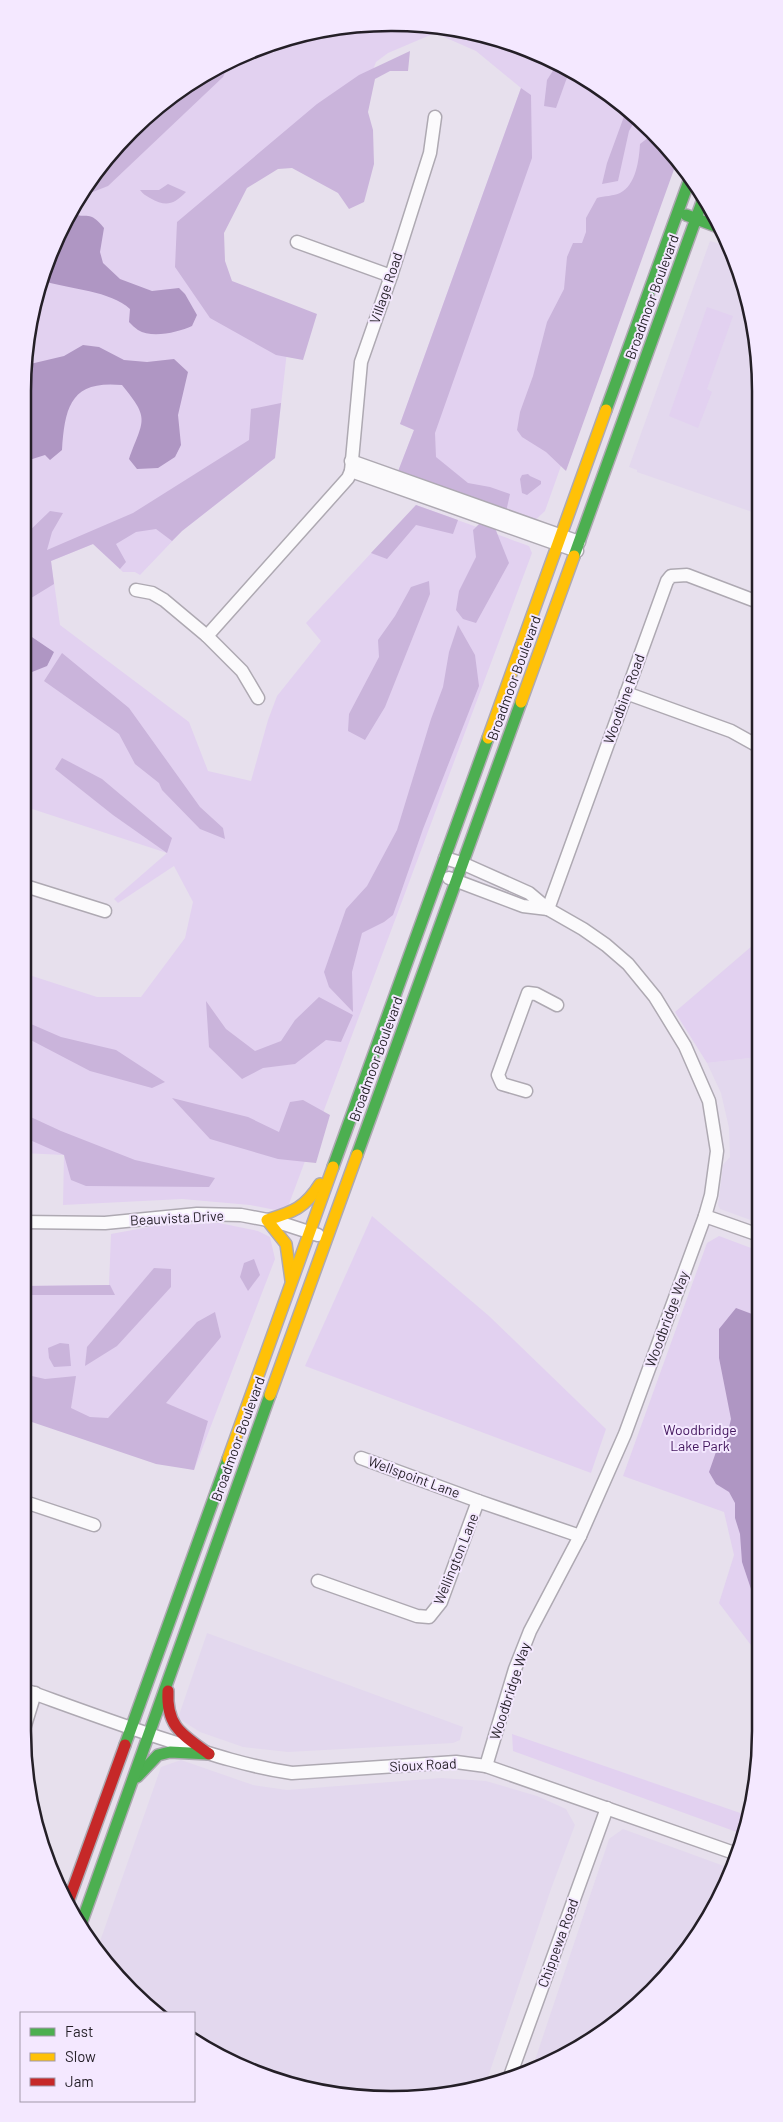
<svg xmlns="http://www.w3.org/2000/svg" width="783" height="2122" font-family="Barlow,sans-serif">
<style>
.built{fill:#e3d8ee}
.green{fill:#e2d1f0}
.forest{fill:#cab4db}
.water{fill:#af96c3}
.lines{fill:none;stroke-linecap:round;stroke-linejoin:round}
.street-casing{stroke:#aea9b2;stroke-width:15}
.fast-casing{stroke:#aea9b2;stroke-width:14}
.slow-casing{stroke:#aea9b2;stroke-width:14}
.jam-casing{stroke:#aea9b2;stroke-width:14}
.street{stroke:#fbfafc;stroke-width:12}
.fast{stroke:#4caf50;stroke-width:11}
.slow{stroke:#ffc107;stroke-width:11}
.jam{stroke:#c62828;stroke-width:11}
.labels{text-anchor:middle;stroke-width:4;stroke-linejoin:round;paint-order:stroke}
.street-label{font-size:14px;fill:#241f27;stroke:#f4e8ff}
.park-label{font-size:14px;fill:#41145c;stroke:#f4e8ff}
.rim{fill:none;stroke:#241f27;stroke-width:2.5}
</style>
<rect width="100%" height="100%" fill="#e7e0ed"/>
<!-- built -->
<g class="built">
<polygon points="710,241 730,247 732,250 757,343 758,514 637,472 637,470 629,467"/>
<polygon points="759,1057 759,1223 720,1209 718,1205 723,1165 730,1157 729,1128 721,1093 707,1063"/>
<polygon points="207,1633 463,1727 460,1740 453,1743 288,1752 243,1747 200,1732 178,1718"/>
<polygon points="181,1760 253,1785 287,1790 441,1778 486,1781 537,1796 566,1809 575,1825 551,1889 485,2086 464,2092 343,2096 273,2080 207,2050 194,2039 194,2013 162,2013 114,1974 97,1950 161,1767"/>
<polygon points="623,1829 732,1869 722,1894 684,1955 596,2037 531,2072 609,1839"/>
</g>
<!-- green -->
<g class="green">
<polygon points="416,23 487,35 596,85 672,153 545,511 533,522 397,474 414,430 400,424 521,88 476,51 435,33 388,53 376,62 337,166 272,146 207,233 227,284 292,307 275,458 182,531 140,575 135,572 123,572 93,544 51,561 60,625 189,722 208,771 251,781 268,720 277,696 321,641 306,623 416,505 529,546 532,553 286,1212 250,1205 182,1199 63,1205 64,1155 23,1153 23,973 97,997 141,997 185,938 193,902 174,866 118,903 114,899 167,853 23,806 23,391 35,296 61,228 99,167 148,114 207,72 273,42 344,26"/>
<polygon points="707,307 733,316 707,389 712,392 698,428 669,416"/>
<polygon points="759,940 759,1057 707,1063 675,1012"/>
<polygon points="372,1216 489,1316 606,1429 591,1473 305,1366"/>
<polygon points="219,1223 258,1231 270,1237 275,1259 194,1470 188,1469 23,1406 22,1286 109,1285 111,1234 154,1226"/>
<polygon points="719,1236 759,1251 760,1657 719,1603 734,1555 724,1512 623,1476 707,1243"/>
<polygon points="512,1734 749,1816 745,1835 513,1751"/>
</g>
<!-- forest -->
<g class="forest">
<polygon points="410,51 408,71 390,71 375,79 368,112 373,130 374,164 364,202 349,209 338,193 292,168 278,169 247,188 224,233 225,261 232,281 317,314 303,360 276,355 210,318 175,267 177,222 317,104 359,75"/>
<polygon points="230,62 223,77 108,186 80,197 99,167 148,114 207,72"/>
<polygon points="556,66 569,72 556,108 544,106 547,80"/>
<polygon points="521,88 531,95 532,158 435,433 436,457 468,483 490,487 510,494 506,512 397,474 414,430 400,424"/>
<polygon points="626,111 636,119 629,131 618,181 602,184 607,163"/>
<path d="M653,134L669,148L677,161L566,471L546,452L522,437L517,430L520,412L533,376L547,322L564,289L567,257L573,243H582L586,232V218L597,198C604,196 614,196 620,193C636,185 639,160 640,144Z"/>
<path d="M168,184L186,192C173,205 166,207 150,198C145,195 143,194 140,190H159Z"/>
<polygon points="281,403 275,458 182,531 172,541 156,529 136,532 116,544 126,562 120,569 93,544 51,561 54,584 23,603 23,537 50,511 63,513 52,532 47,550 133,513 249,440 251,409"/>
<polygon points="528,474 530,476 541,481 541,484 527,495 522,493 520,479 522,475"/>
<polygon points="416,505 458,520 453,534 416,525 387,559 371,553"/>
<polygon points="480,523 495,528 509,563 476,623 463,619 456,610 459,591 476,557 473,530"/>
<polygon points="429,581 430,594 385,707 365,740 348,731 349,714 379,657 378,640 395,616 411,587"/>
<polygon points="458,625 475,655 479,686 423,829 393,915 384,922 362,933 352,972 353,1012 329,987 324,972 346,909 367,886 397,830 431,719 443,687 449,652"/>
<polygon points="62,653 129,708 200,807 223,828 225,839 200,829 162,790 159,783 135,764 119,734 44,681"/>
<polygon points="62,758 102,779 172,838 167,853 113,815 55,769"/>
<polygon points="319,997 353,1015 341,1042 326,1040 295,1064 263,1068 242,1079 209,1047 206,1001 226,1029 255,1051 281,1041 295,1020"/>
<polygon points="23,1018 24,1021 61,1037 116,1050 165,1082 152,1088 90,1071 23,1036"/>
<polygon points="172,1098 248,1117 279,1132 290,1102 303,1100 330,1115 316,1163 278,1159 210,1139"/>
<polygon points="22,1113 61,1131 135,1160 215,1178 209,1187 86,1186 71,1180 64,1155 23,1137"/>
<polygon points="254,1259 260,1275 248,1291 240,1277 244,1263"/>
<polygon points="154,1268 171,1269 171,1287 117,1346 85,1366 87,1347"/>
<polygon points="110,1285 115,1295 23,1295 23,1286"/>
<polygon points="215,1312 221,1337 166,1403 208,1421 194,1470 156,1464 23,1419 23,1374 45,1379 76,1376 71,1408 90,1417 108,1418 197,1322"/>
<polygon points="60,1343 69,1344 71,1366 54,1367 49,1358 48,1348"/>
</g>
<!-- water -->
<g class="water">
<path d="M70,213C88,220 89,209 104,228L100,252L103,263L120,279L152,291L179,288L185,294L197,315L192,326C179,332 152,339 138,330C135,328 132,325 129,322L130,309C111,291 70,289 43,281L42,278L61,228Z"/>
<path d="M83,345L99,347L124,360L147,362L174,359L188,372L178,415L181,445L175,457L158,468L137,469L129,459C143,420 151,420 122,385C71,380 65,406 62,450L50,460L45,455L23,462L22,392L26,365L64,356Z"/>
<polygon points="23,631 54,652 47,666 32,672 23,680"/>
<polygon points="736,1308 760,1317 760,1611 754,1598 742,1562 740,1534 735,1518 735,1503 729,1492 716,1484 709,1472 716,1452 727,1436 731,1419 719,1358 719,1329"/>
</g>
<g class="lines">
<defs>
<g id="street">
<polyline points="297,242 391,276"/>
<polyline points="351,461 579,542"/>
<polyline points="351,471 577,551"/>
<polyline points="136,590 152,593 164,600 207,636 242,671 258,698"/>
<polyline points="207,636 348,478 351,471 361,362 391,276 430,153 435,117"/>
<polyline points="626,693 731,731 758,746"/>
<polyline points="445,858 464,864 529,893 548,909 583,929 606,945 628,964 655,997 685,1046 709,1101 717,1151 711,1195 705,1216 625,1434 580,1536 530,1631 515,1669 486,1766"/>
<polyline points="449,878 523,906 548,909"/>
<polyline points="22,885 105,911"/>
<polyline points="548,909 667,581 671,576 687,575 758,602"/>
<polyline points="526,1091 502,1084 498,1075 528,993 536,994 557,1005"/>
<polyline points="705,1216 759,1235"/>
<polyline points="22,1222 105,1223 197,1214 241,1215 278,1222 318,1235"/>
<polyline points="361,1458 478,1501 580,1536"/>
<polyline points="22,1501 94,1525"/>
<polyline points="318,1581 417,1616 429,1617 441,1602 478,1501"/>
<path d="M22,1689C72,1707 120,1725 170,1741C210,1754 250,1767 292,1773L456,1762L486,1766L737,1854"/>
<polyline points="23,1732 35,1693"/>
<polyline points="509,2079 607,1808"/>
</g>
<g id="fast">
<polyline points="686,215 718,227"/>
<polyline points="606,410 689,181"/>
<polyline points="574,556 702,202"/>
<polyline points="357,1155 521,702"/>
<polyline points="333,1167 488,738"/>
<polyline points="125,1745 228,1459"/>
<polyline points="137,1777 158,1755 170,1752 209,1754"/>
<polyline points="80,1927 270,1395"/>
</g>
<g id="slow">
<polyline points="521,702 574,556"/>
<polyline points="488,738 606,410"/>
<path d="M291,1280L286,1244L267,1220C293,1212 305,1208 320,1184"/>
<polyline points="270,1395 357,1155"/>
<polyline points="228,1459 333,1167"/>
</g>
<g id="jam">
<path d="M168,1691C166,1727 183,1735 209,1754"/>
<polyline points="67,1905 125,1745"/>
</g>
</defs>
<!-- street casing -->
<use href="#street" class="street-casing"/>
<!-- fast casing -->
<use href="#fast" class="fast-casing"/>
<!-- slow casing -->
<use href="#slow" class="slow-casing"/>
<!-- jam casing -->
<use href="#jam" class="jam-casing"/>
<!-- street -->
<use href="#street" class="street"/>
<!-- fast -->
<use href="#fast" class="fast"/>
<!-- slow -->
<use href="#slow" class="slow"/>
<!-- jam -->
<use href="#jam" class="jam"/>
</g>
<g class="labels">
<!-- street labels -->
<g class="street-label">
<text transform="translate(386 288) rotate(-71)" y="5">Village Road</text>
<text transform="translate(652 297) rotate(-70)" y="5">Broadmoor Boulevard</text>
<text transform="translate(514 678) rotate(-70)" y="5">Broadmoor Boulevard</text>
<text transform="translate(624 699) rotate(-70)" y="5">Woodbine Road</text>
<text transform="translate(376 1059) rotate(-70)" y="5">Broadmoor Boulevard</text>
<text transform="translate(177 1218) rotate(-3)" y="5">Beauvista Drive</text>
<text transform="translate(667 1319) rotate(-70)" y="5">Woodbridge Way</text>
<text transform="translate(238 1439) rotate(-70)" y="5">Broadmoor Boulevard</text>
<text transform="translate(414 1477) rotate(20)" y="5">Wellspoint Lane</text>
<text transform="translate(456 1559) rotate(-68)" y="5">Wellington Lane</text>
<text transform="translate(510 1691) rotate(-72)" y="5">Woodbridge Way</text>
<text transform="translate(423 1765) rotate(-3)" y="5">Sioux Road</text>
<text transform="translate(558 1943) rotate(-70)" y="5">Chippewa Road</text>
</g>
<!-- park labels -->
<g class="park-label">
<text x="700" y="1435">Woodbridge<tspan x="700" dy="16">Lake Park</tspan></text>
</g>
</g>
<!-- crop -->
<path d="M0 0H783V2122H0ZM391 31H392A360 360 0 0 1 752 391V1731A360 360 0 0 1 392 2091H391A360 360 0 0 1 31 1731V391A360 360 0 0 1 391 31Z" fill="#f4e8ff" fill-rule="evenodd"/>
<path class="rim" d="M391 31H392A360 360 0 0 1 752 391V1731A360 360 0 0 1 392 2091H391A360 360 0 0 1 31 1731V391A360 360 0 0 1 391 31Z"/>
<!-- legend -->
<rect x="20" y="2012" width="175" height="90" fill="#f4e8ff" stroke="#a198a9"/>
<rect x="30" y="2028" width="25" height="8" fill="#4caf50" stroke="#a198a9"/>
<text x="65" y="2037" font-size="15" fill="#241f27">Fast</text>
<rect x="30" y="2053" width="25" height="8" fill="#ffc107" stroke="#a198a9"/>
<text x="65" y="2062" font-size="15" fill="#241f27">Slow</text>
<rect x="30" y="2078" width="25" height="8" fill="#c62828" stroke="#a198a9"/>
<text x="65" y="2087" font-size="15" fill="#241f27">Jam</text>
</svg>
